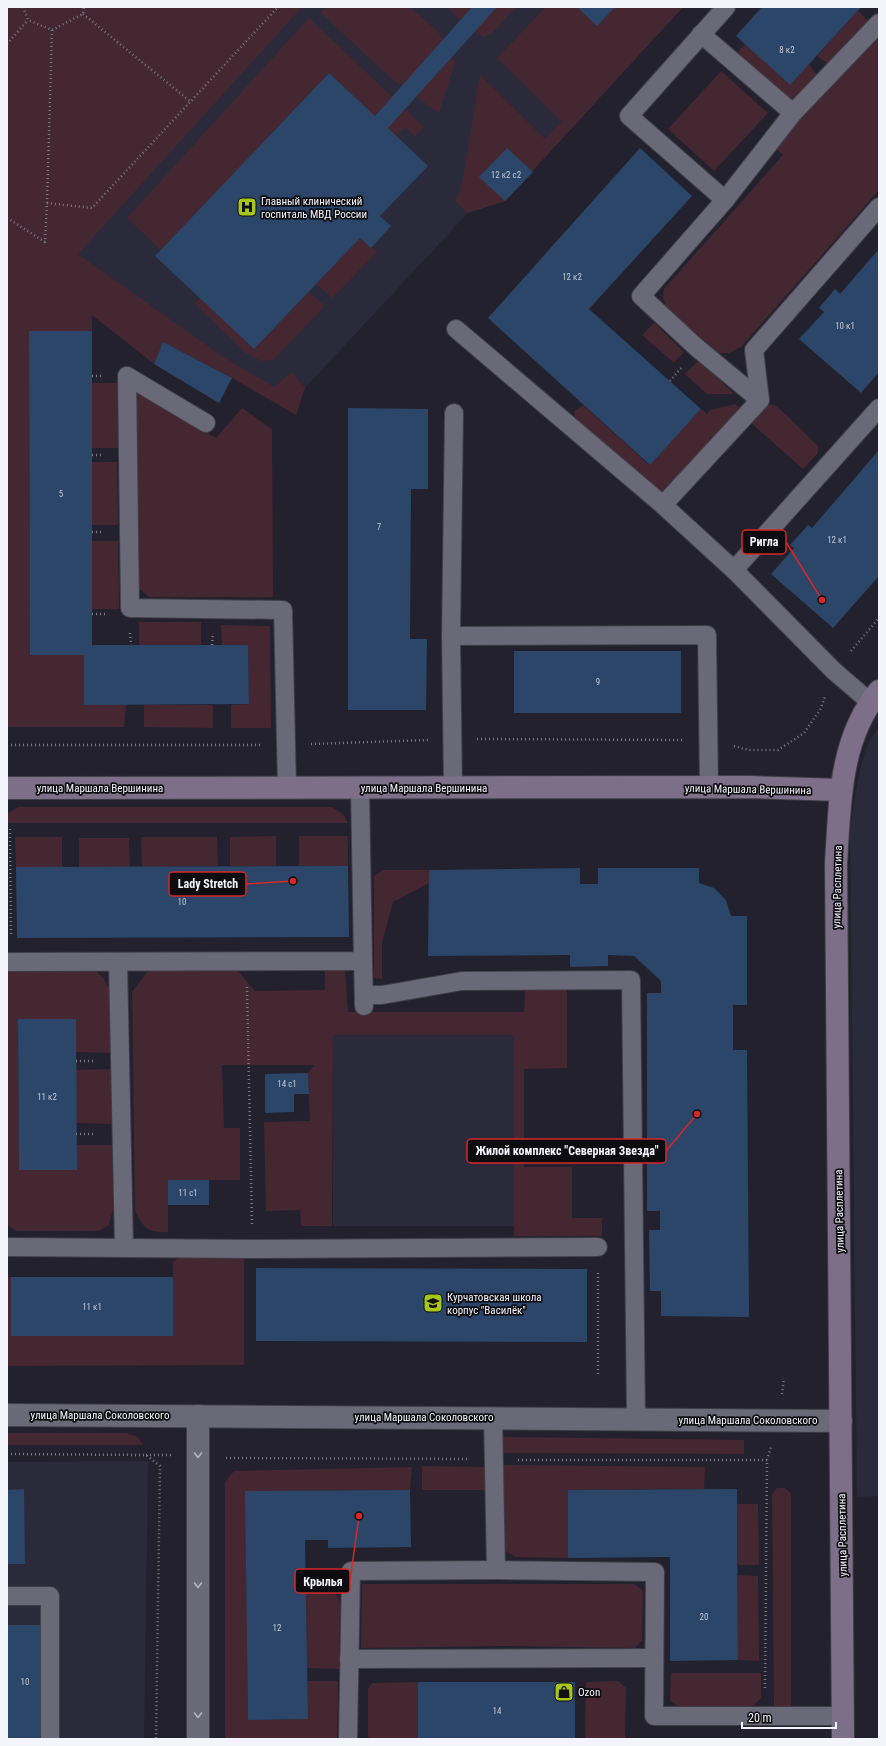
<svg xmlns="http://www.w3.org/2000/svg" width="886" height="1746" font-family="'Roboto Condensed',sans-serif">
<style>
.built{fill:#2b2a3b}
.green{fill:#452732}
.building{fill:#2b4669}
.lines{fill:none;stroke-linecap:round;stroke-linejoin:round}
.lane-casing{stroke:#3f3e48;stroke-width:20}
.street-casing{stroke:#3f3e48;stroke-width:24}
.secondary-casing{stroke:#3f3e48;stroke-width:24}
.path{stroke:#7b7a84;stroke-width:2.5;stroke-dasharray:1 3;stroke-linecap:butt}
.lane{stroke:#6a6977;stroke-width:18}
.street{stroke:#6a6977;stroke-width:22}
.secondary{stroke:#7d6f88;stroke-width:22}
.oneway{stroke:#b6b5c0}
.labels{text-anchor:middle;stroke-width:3.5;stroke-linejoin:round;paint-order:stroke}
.number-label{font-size:9px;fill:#c2c8d7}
.poi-label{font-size:11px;fill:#f4f4fc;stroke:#0c0c11;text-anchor:start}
.street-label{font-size:11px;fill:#f4f4fc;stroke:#0c0c11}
.leader{fill:none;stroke:#d62828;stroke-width:1.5}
.callout-dot{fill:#d62828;stroke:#0c0c11;stroke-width:1.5}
.callout{fill:#0c0c11;stroke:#d62828;stroke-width:1.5}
.callout-label{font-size:12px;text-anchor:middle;font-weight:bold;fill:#f4f4fc}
</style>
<rect width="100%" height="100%" fill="#22212d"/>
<!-- built -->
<g class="built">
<polygon points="7,7 683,7 505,201 468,213 305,388 296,415 59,276"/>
<polygon points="879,727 879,1496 857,1497 850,829 860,769 867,745"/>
<rect x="333" y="1035" width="181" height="191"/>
<polygon points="148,1461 144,1739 7,1739 7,1462"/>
</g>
<!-- green -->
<g class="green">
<polygon points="7,7 302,7 78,254 223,357 274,387 292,372 305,388 296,415 232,378 163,342 154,364 92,315 92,331 29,331 30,654 84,655 126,705 124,727 7,727"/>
<polygon points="326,7 410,7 439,33 455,63 439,113 394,81 321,13"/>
<polygon points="447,7 516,7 492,33 484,37 469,28"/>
<polygon points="546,7 683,7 505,201 468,213 455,201 461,191 480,75 545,139 562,122 497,58"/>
<polygon points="858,10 868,22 830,65 817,56"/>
<polygon points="309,18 424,127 415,137 406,127 396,136 329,73 161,250 127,218"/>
<polygon points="879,33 879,190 741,347 729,353 719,353 667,310 663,298 664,289 783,155 775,148"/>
<polygon points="745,44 790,85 809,64 819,78 799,99 786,99 737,53"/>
<polygon points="721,71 768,113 714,171 668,129"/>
<polygon points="360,238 377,252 332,298 316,284"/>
<polygon points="309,292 325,306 273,360 261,361 246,353 195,304 200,297 254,349"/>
<polygon points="654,323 684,352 674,363 642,335"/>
<polygon points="699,360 734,394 707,394 685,374"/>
<polygon points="92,383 117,383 118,448 92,448"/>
<polygon points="134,387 216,438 242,408 272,429 273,597 149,597 137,587"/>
<polygon points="735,404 739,408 671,487 663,491 652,487 576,423 574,412 583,405 649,465 701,409 707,414 710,410"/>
<polygon points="772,404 780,409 818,446 818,453 803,469 751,423 765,407"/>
<polygon points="92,462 117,462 118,525 92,525"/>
<polygon points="92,541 118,541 119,609 92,609"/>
<rect x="139" y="622" width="62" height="23"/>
<polygon points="221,625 270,626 271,728 231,728 231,705 249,704 248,645 222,645"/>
<polygon points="144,705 213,705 213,728 144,727"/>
<polygon points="18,807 332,807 343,814 348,823 7,823 7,814"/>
<polygon points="276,836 276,866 230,866 230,837"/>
<rect x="299" y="836" width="49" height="30"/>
<polygon points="15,837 62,837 62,867 16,867"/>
<polygon points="141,837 217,837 218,866 142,867"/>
<polygon points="79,838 129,838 130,867 79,867"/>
<polygon points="383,870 429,870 429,883 393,902 382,943 382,979 374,978 374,876"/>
<path d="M325,969H345L348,1012H524L525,985H567V1068L524,1069V1167H572V1218H602V1236H514V1035H333L332,1226H301L300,1210L266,1211L264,1122L310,1121L308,1073L314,1065H222L224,1128H240V1180H168V1232C147,1233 144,1228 135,1211L132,992L148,971L237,970L255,991L325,990Z"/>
<polygon points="96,971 104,979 110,991 111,1053 76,1052 75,1019 18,1019 19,1170 76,1170 76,1145 112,1145 113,1209 109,1225 98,1231 17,1231 7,1225 7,972"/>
<polygon points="111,1069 112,1124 76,1123 76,1070"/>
<polygon points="180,1256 244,1257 244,1365 7,1366 7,1277 11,1277 12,1336 173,1336 173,1262"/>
<polygon points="7,1433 126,1433 138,1437 143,1445 7,1445"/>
<polygon points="502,1437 744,1440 744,1454 502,1453"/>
<polygon points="504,1465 705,1467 704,1489 568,1490 568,1558 515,1557 504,1550"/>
<polygon points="422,1466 486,1467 486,1490 422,1490"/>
<polygon points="412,1467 410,1490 246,1491 248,1720 307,1719 307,1681 338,1681 337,1738 225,1739 225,1482 234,1471"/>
<polygon points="777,1488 785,1488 791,1494 791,1707 774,1706 772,1495"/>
<polygon points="737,1504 758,1504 759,1565 738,1565"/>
<polygon points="738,1575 758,1576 759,1661 738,1660"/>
<polygon points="362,1584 634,1584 643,1590 642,1640 635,1648 503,1646 361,1648"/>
<polygon points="323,1586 333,1590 340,1602 339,1669 307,1668 306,1587"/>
<polygon points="671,1673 761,1673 761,1698 753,1706 677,1706 670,1700"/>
<polygon points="618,1681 626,1688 625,1738 585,1739 586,1682"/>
<polygon points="418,1682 418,1739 372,1739 368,1737 368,1689 372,1683"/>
</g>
<!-- building -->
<g class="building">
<polygon points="472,7 497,7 388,128 428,166 380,216 391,226 371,248 360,238 254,349 155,256 329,73 375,116"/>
<polygon points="577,7 615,7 597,26"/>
<polygon points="762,7 861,7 790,85 736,36"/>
<polygon points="507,148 533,172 505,201 479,177"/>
<polygon points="640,148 692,196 589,309 701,409 650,465 488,318"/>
<polygon points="879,249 879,372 861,393 799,339 824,312 819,308 835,289 840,294"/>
<polygon points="29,331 92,331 92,645 248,645 249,704 84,705 84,655 30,655"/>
<polygon points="163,342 232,378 219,403 154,364"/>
<polygon points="348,408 428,409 428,489 411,489 410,639 427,639 426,710 348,710"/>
<polygon points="879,450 879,576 833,628 771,574 794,548 790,545 808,525 812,528"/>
<rect x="514" y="651" width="167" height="62"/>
<polygon points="348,866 349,937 17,938 16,867"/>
<polygon points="580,868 580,884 598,884 598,868 699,868 699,883 714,888 726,900 731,916 747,916 747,1005 733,1005 733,1050 747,1050 749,1317 661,1316 661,1291 650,1291 649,1230 660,1230 660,1211 647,1211 647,993 661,993 661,981 634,956 608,955 608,966 570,967 570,955 428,956 429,870"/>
<polygon points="18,1019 76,1019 77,1170 19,1170"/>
<polygon points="308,1073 309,1094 294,1094 294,1112 265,1113 265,1074"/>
<rect x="168" y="1180" width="41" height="25"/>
<polygon points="256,1268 587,1269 587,1342 256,1341"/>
<rect x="11" y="1277" width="162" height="59"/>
<polygon points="24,1489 25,1564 7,1564 7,1490"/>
<polygon points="737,1489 738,1660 670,1661 670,1557 568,1558 568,1490"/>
<polygon points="410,1490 411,1547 328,1548 328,1540 305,1540 308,1719 248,1720 245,1491"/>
<rect x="7" y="1625" width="35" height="114"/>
<rect x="418" y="1682" width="157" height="57"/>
</g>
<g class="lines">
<defs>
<g id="lane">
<polyline points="701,34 793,113"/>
<polyline points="725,200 629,116 726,7"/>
<polyline points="456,329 663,505 760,400 754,350 879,207"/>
<polyline points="127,376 130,608 283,610 287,788"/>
<polyline points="127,376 206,423"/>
<polyline points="760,400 696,347 641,296 725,200 793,113 879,23"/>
<polyline points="663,505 734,570 834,671 870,702"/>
<polyline points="734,570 879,408"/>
<polyline points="451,636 707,635 709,788"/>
<polyline points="453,788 451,636 454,413"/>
<polyline points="363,961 364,1006"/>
<polyline points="7,962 363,961 360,788"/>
<polyline points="118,962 124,1248"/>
<polyline points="364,995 382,995 462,981 631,980 636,1419"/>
<polyline points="7,1247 252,1249 598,1247"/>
<polyline points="493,1417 496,1570"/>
<polyline points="7,1596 50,1596 50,1739"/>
<polyline points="349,1659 654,1658"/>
<polyline points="348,1739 351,1571 496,1570 655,1572 654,1716 843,1716"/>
</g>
<g id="street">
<polyline points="7,1415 841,1421"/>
<polyline points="198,1739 198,1416"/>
</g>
<g id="secondary">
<polyline points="7,788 749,787 841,790"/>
<path d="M843,1739L836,863C840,804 839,740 879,691"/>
</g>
</defs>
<!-- lane casing -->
<use href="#lane" class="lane-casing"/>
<!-- street casing -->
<use href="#street" class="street-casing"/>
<!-- secondary casing -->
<use href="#secondary" class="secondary-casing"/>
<!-- path -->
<g class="path">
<polyline points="23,7 28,20 52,30 83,14 84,7"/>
<polyline points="83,14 191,102"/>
<polyline points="7,44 28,20"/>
<polyline points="47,203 52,30"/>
<polyline points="7,218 45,242 47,203 92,208 278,7"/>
<polyline points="92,376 103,376"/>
<polyline points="670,381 682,367"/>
<polyline points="92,455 103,455"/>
<polyline points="92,532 103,532"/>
<polyline points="92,614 105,614"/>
<polyline points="130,633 131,645"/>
<polyline points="212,645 213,633"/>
<polyline points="851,651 879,618"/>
<polyline points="477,739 684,740"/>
<polyline points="311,744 428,740"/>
<polyline points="7,745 260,745"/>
<polyline points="734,746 748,750 778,750 804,733 820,710 825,697"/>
<polyline points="10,829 11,937"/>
<polyline points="247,987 252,1224"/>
<polyline points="76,1061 94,1061"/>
<polyline points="76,1134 96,1134"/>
<polyline points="598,1273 598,1376"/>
<polyline points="782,1394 784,1378"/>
<polyline points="7,1454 146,1455 160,1466 156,1739"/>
<polyline points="146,1455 171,1455"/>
<polyline points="226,1458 469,1459"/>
<polyline points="518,1460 767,1460 765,1691"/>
<polyline points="767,1460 771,1447"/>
</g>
<!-- lane -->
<use href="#lane" class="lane"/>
<!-- street -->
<use href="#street" class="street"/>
<!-- secondary -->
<use href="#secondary" class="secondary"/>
</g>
<!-- one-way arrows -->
<defs><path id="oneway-chevron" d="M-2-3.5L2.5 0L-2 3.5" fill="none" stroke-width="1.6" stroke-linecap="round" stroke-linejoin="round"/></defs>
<g class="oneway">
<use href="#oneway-chevron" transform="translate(198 1455) rotate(90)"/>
<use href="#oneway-chevron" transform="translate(198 1585) rotate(90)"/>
<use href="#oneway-chevron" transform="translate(198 1715) rotate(90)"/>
</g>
<!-- icons -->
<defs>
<symbol id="hospital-square" viewBox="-11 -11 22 22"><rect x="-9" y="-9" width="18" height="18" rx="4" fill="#a9c71a" stroke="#0c0c11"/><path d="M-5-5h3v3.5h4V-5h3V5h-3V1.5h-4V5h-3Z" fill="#111"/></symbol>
<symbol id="school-square" viewBox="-11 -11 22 22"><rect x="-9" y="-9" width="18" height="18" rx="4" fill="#a9c71a" stroke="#0c0c11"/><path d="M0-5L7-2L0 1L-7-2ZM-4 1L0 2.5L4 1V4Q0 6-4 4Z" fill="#111"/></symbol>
<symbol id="shop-square" viewBox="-11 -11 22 22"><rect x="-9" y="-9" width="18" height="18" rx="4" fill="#a9c71a" stroke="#0c0c11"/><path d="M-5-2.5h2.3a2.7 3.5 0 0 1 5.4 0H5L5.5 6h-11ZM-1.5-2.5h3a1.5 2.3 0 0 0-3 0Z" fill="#111"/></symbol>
</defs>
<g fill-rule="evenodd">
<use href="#hospital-square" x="236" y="196" width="22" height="22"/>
<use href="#school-square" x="422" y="1292" width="22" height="22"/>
<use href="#shop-square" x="553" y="1681" width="22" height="22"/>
</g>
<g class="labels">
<!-- number labels -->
<g class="number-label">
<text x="787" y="53">8 к2</text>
<text x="506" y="178">12 к2 с2</text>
<text x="572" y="280">12 к2</text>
<text x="845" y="329">10 к1</text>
<text x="61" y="497">5</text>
<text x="379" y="530">7</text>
<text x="837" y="543">12 к1</text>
<text x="598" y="685">9</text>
<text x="182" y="905">10</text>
<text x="287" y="1087">14 с1</text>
<text x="47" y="1100">11 к2</text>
<text x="188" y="1196">11 с1</text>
<text x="92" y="1310">11 к1</text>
<text x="704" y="1620">20</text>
<text x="277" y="1631">12</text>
<text x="25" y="1685">10</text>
<text x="497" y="1714">14</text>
</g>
<!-- poi labels -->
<g class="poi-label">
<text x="261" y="205">Главный клинический<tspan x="261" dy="13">госпиталь МВД России</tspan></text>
<text x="447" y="1301">Курчатовская школа<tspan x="447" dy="13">корпус "Василёк"</tspan></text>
<text x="578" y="1696">Ozon</text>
</g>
<!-- street labels -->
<g class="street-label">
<text x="100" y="792">улица Маршала Вершинина</text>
<text x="424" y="792">улица Маршала Вершинина</text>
<text transform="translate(748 789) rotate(1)" y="4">улица Маршала Вершинина</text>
<text transform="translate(837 887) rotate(-89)" y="4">улица Расплетина</text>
<text transform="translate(839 1211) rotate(-91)" y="4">улица Расплетина</text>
<text x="100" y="1419">улица Маршала Соколовского</text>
<text x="424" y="1421">улица Маршала Соколовского</text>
<text x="748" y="1424">улица Маршала Соколовского</text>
<text transform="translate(842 1535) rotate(-91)" y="4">улица Расплетина</text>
</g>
</g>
<!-- callouts -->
<path class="leader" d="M822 600L786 542M293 881L246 884M697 1114L666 1151M359 1516L350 1581"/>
<g class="callout-dot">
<circle cx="822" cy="600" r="4"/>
<circle cx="293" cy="881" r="4"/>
<circle cx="697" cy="1114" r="4"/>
<circle cx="359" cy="1516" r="4"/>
</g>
<g class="callout">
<rect x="742" y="530" width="44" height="24" rx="4"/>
<rect x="169" y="872" width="77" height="24" rx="4"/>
<rect x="467" y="1139" width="199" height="24" rx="4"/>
<rect x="295" y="1569" width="55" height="24" rx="4"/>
</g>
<g class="callout-label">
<text x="764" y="546">Ригла</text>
<text x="208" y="888">Lady Stretch</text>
<text x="567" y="1155">Жилой комплекс "Северная Звезда"</text>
<text x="323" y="1586">Крылья</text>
</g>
<!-- border -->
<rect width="886" height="1746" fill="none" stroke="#f4f4fc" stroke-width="16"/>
<!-- scale -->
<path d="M742 1722v6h94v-6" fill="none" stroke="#f4f4fc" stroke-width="2"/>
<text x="748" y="1722" font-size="12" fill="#f4f4fc" stroke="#0c0c11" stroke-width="3" paint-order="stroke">20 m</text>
</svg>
